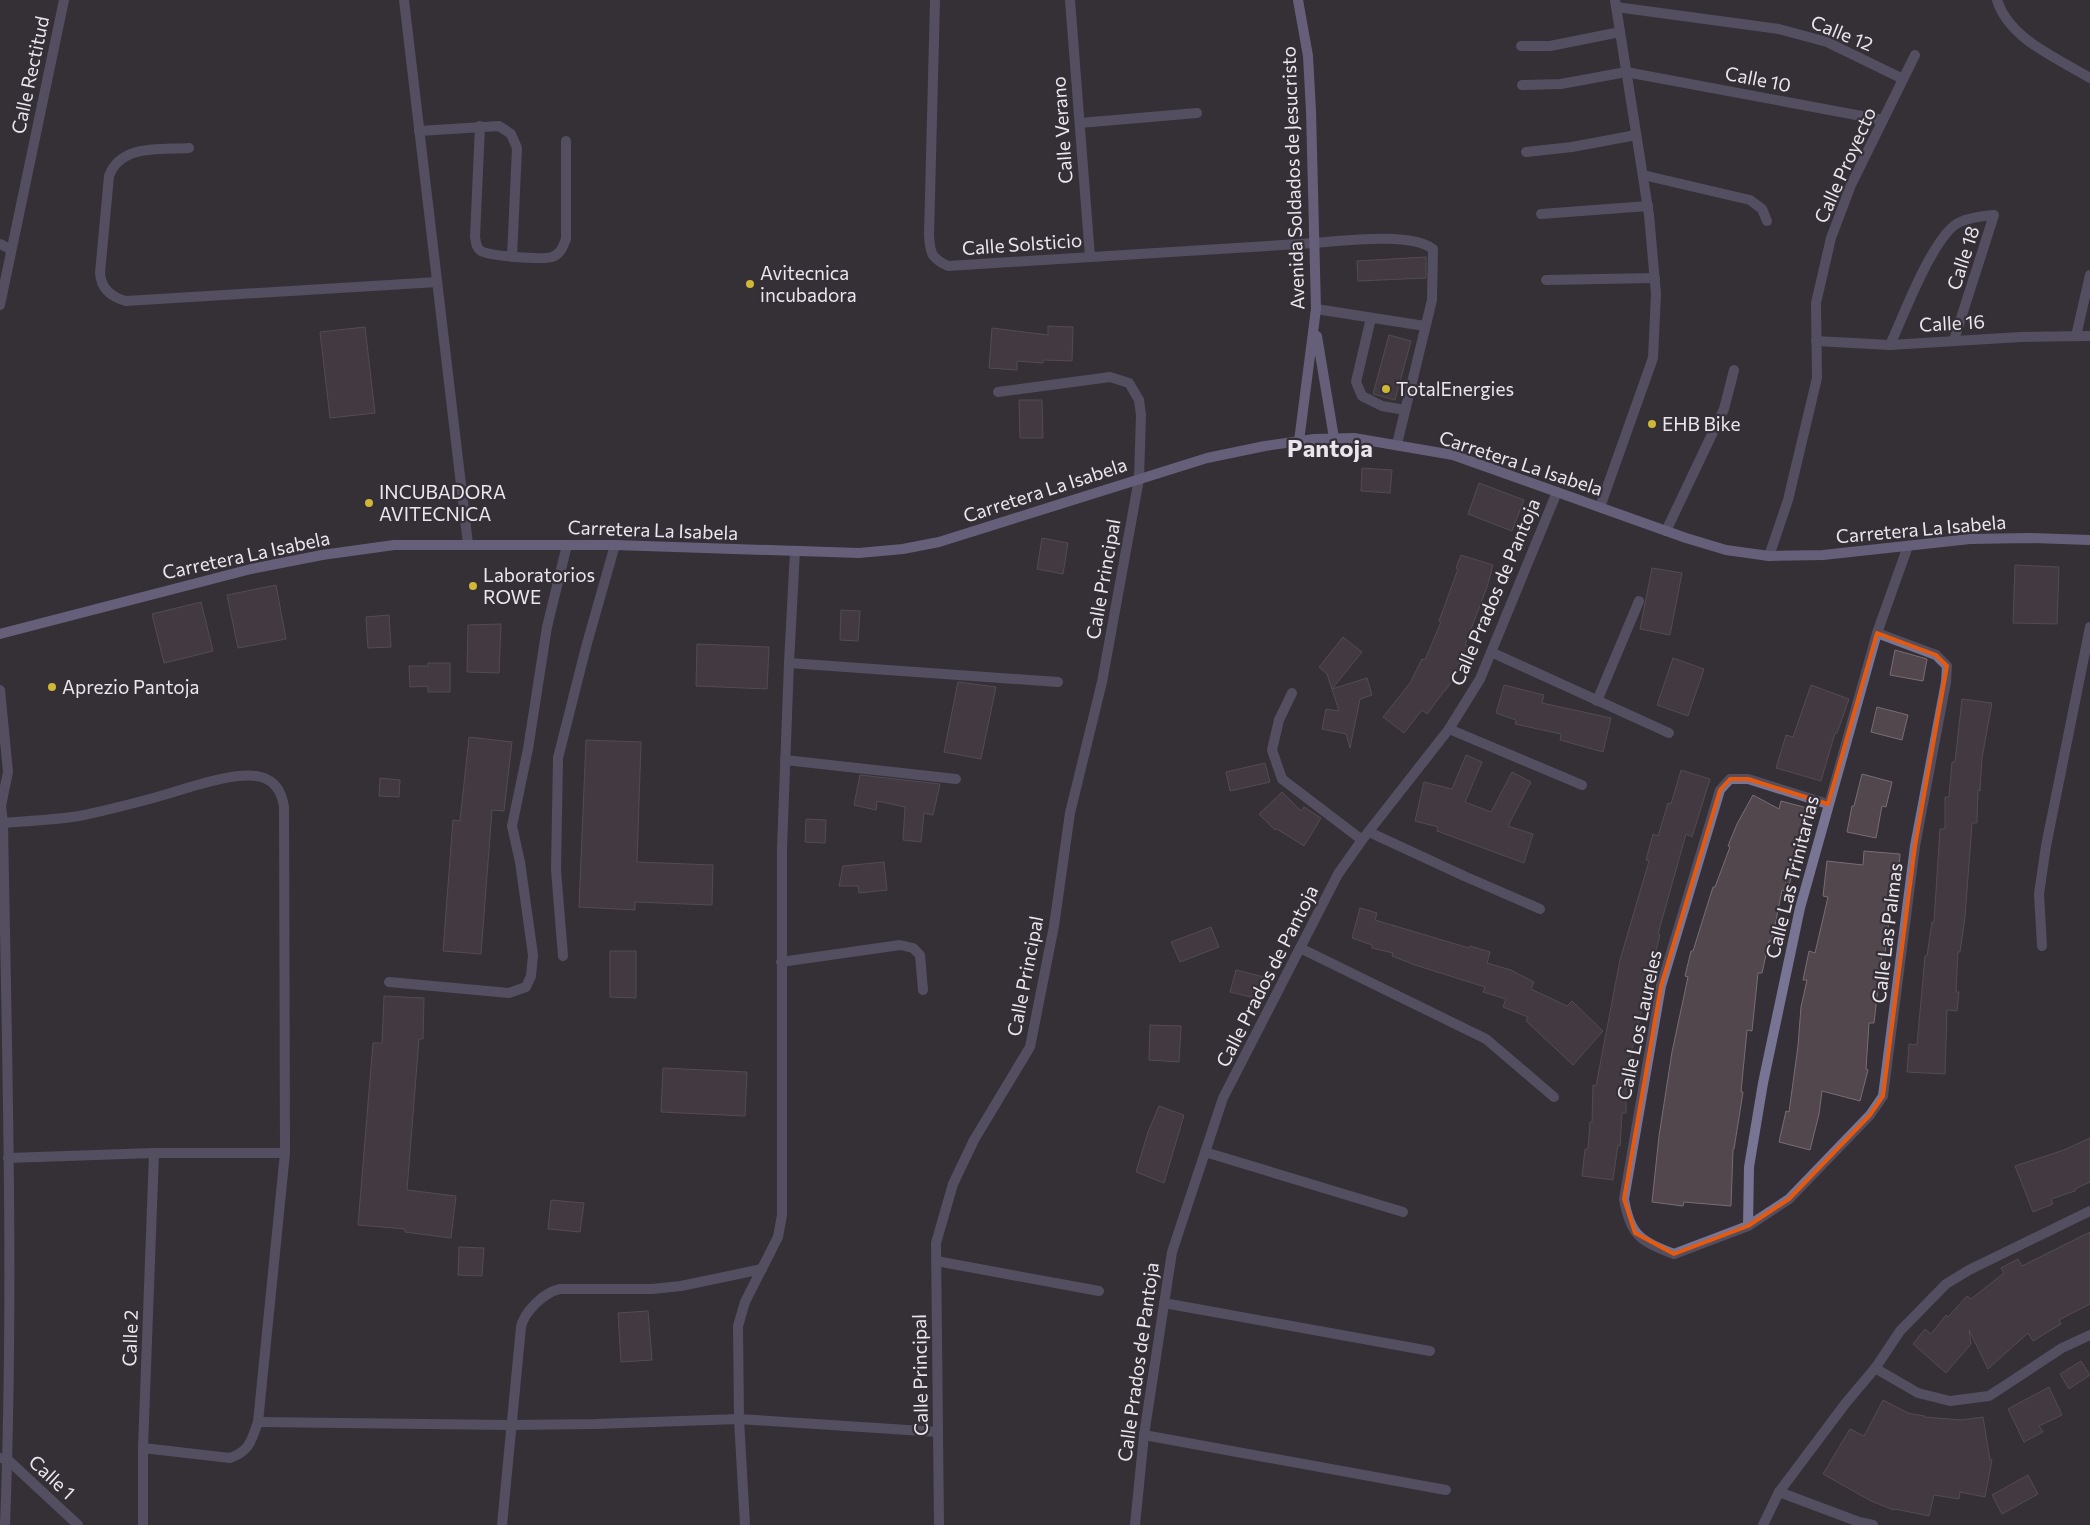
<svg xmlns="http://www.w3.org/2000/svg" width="2090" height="1525" font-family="Commissioner,sans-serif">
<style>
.building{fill:#52474c;stroke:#786d72}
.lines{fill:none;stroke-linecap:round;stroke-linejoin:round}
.lane{stroke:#787493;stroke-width:10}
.street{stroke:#787493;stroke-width:10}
.secondary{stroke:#a099ca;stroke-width:10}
.marked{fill:none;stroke:#e8590c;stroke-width:4;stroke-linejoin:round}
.poi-dot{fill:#d0b736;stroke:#352f37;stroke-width:2}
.labels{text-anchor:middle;stroke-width:4.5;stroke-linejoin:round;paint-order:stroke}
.street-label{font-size:19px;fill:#ebe6ec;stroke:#352f37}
.poi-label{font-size:19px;fill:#ebe6ec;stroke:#352f37;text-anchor:start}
.district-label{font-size:24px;font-weight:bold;fill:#ebe6ec;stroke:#352f37}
</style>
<rect width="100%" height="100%" fill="#352f37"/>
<!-- building -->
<g class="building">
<polygon points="1426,257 1426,278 1358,281 1357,261"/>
<polygon points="1048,326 1073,327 1072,361 1043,360 1043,363 1017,361 1017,370 989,368 992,328 1048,335"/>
<polygon points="365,327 375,413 330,418 320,332"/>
<polygon points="1389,335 1411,341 1395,400 1373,394"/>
<polygon points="1019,400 1042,400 1043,438 1020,438"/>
<polygon points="1362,468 1392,470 1390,493 1361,491"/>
<polygon points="1479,483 1524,500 1512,531 1468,514"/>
<polygon points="1042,538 1068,543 1063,574 1037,569"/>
<polygon points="1461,555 1493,565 1487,587 1465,645 1470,647 1462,665 1446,690 1445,690 1427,714 1422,710 1404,733 1383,717 1410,683 1422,659 1425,660 1441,622 1439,621 1458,569 1456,568"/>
<polygon points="2015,565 2059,567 2057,624 2013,623"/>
<polygon points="1652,568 1682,573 1670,635 1640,629"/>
<polygon points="276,585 286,639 238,648 227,595"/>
<polygon points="201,602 213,651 164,663 152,614"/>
<polygon points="841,610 860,611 858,641 840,640"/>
<polygon points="389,615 391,647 368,648 366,617"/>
<polygon points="501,624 499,673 467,672 468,625"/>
<polygon points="1343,637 1362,652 1332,689 1327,674 1319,667"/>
<polygon points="697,644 769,647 767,689 696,686"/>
<polygon points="1895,650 1927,659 1923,681 1890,675"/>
<polygon points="1673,658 1704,669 1688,716 1657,705"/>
<polygon points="428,663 450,663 450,692 428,692 428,686 410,687 409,666 428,666"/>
<polygon points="1367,678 1372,695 1360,699 1350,748 1346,734 1322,729 1326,709 1339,711 1332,689"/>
<polygon points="958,682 996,687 981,759 944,752"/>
<polygon points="1504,685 1544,695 1542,703 1611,718 1603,752 1560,740 1561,734 1515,724 1516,720 1496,713"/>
<polygon points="1811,685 1849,699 1837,733 1835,733 1821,781 1776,768 1786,735 1793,737"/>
<polygon points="1962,699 1992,703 1982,758 1980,791 1978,790 1977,823 1972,823 1965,917 1960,952 1958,952 1956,992 1959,992 1957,1011 1947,1010 1945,1074 1907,1072 1909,1044 1917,1045 1925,956 1927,956 1932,922 1934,922 1940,829 1945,829 1945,797 1949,797 1952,762 1955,762"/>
<polygon points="1877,707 1908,715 1902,740 1871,732"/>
<polygon points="469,737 512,742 504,811 492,810 481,954 443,951 453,820 460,821"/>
<polygon points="586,740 641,742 637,862 713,865 712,905 635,902 635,910 579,907"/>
<polygon points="1466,755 1482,762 1465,802 1491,812 1512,772 1531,782 1508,826 1533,834 1524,863 1437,831 1438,827 1415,821 1424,782 1452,789"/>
<polygon points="1265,763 1270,782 1230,791 1226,772"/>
<polygon points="1681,770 1710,779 1692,837 1686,834 1658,934 1660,935 1654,959 1650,958 1645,997 1630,1058 1633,1059 1630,1082 1626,1081 1626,1113 1622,1113 1620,1146 1618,1145 1613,1180 1582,1176 1585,1149 1588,1149 1590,1122 1592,1122 1593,1085 1596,1086 1620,960 1649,861 1646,860 1653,834 1658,836 1668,803 1671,804"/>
<polygon points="1862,774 1892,782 1886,807 1882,806 1876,838 1847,832 1852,806 1854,806"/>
<polygon points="860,775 940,784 933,815 924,813 921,842 903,840 905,807 877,801 876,810 854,805"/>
<polygon points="380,778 400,780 399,797 379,796"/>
<polygon points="1282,792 1301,811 1304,807 1321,818 1304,846 1277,829 1275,830 1259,814"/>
<polygon points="1753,795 1779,809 1781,801 1811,809 1787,892 1782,890 1772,941 1769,941 1762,973 1758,973 1752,1031 1747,1030 1741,1092 1743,1092 1734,1149 1733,1149 1731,1206 1684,1202 1683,1206 1652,1202 1659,1136 1672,1052 1688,977 1685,976 1691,951 1693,951 1713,887 1715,887 1730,847 1728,846 1737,824"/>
<polygon points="806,819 826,820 825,843 805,842"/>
<polygon points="1864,851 1900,854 1898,884 1894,884 1891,920 1889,920 1885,954 1882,954 1874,1023 1869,1023 1866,1069 1868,1070 1860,1101 1822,1091 1819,1114 1810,1150 1779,1142 1786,1111 1789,1112 1798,1046 1801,1007 1807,980 1803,980 1809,951 1815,953 1828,897 1823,896 1827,861 1863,865"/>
<polygon points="884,862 887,890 859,893 858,886 839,886 843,866"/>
<polygon points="1360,908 1377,913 1375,920 1469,948 1470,946 1490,952 1487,963 1511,970 1534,982 1531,989 1567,1006 1572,1001 1603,1031 1573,1065 1526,1021 1528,1017 1503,1007 1506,999 1483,992 1485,987 1415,965 1392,956 1393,953 1372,948 1372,945 1352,938"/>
<polygon points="1211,927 1219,947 1180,962 1171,942"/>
<polygon points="610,951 636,951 636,998 610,997"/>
<polygon points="1236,970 1264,977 1259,999 1230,992"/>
<polygon points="384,996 424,998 423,1039 419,1039 407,1190 456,1196 451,1238 405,1232 405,1229 358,1225 373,1043 382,1043"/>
<polygon points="1150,1025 1181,1026 1179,1062 1149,1060"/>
<polygon points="663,1068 747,1072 745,1116 661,1112"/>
<polygon points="1159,1106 1184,1115 1164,1183 1136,1172 1148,1132"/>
<polygon points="2090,1138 2090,1182 2075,1189 2075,1191 2051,1199 2053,1204 2033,1212 2015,1166 2064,1150"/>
<polygon points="551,1200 584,1203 580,1232 548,1229"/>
<polygon points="2090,1232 2090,1304 2059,1320 2061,1324 2033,1341 2028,1333 1988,1369 1969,1330 1971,1344 1946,1373 1913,1344 1925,1329 1931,1334 1946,1315 1948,1317 1967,1296 1971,1299 2004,1273 2001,1268 2018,1259 2022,1266"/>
<polygon points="459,1247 484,1248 482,1276 458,1275"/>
<polygon points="648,1311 652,1360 621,1362 618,1313"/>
<polygon points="2081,1361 2090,1375 2069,1389 2060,1374"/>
<polygon points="2049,1387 2062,1415 2039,1426 2043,1432 2024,1442 2008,1409"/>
<polygon points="1883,1400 1908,1413 1924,1416 1924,1417 1961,1420 1983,1417 1990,1460 1992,1460 1985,1497 1960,1492 1959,1499 1934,1495 1929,1516 1895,1509 1894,1510 1871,1501 1823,1474 1850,1429 1864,1436"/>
<polygon points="2028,1475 2038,1494 2002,1514 1992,1495"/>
</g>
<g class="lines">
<!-- lane -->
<g class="lane">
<polyline points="404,0 468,544"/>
<path d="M1997,0C2009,39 2057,58 2090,78"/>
<polyline points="1521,46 1550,46 1620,32"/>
<polyline points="1522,85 1561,84 1626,72"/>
<path d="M480,126L475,237C476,242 476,248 481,251C490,256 541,260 552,257C561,254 563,246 566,239V141"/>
<polyline points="419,131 499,126 511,134 517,148 512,257"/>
<path d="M189,148C160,150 121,144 109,176L100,273C101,289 111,297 126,301L437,282"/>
<polyline points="1526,152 1572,147 1636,135"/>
<polyline points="1541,214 1648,206"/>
<path d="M1314,243C1343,241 1410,232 1433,249L1432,300L1397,444"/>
<polyline points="1546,280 1655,278"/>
<polyline points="1316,309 1425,326"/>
<polyline points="1371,318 1356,382 1362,396 1382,406 1405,410"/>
<polyline points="1491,652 1669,733"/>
<polyline points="1597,701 1639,601"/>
<polyline points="563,956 556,870 558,758 586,647 615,545"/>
<polyline points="389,982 509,993 526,987 531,976 533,955 520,862 512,826 528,749 547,627 567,545"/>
</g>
<!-- street -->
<g class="street">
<path d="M935,0L929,235C930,253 931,258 948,266L1314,243"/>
<polyline points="1070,0 1090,257"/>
<polyline points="1616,7 1779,29 1827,42 1903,79"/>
<polyline points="1626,72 1883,120"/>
<polyline points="1080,123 1197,113"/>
<polyline points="1643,175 1750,200 1762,209 1767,221"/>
<polyline points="0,244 10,249"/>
<polyline points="0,305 64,0"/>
<polyline points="2076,336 2090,275"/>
<polyline points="1816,341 1890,345 2021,337 2090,336"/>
<path d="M1890,345C1903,317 1934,233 1960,222C1971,217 1983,216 1994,215L1954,340"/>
<polyline points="1600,507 1653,358 1656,294 1649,215 1615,0"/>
<polyline points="1666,531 1724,409 1734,370"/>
<polyline points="1769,556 1788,500 1817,378 1816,303 1831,238 1851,185 1915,55"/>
<polyline points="789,663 1058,682"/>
<path d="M0,690L8,772L1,806L3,823C7,1057 14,1291 5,1525"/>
<polyline points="1292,693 1279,720 1272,750 1282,779 1362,840"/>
<polyline points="1449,729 1582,785"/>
<polyline points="785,760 956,779"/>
<path d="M1828,804L1748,779H1730L1720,790L1661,986L1624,1199C1630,1235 1640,1241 1674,1254L1748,1226L1789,1199L1870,1115L1883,1096L1915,846L1946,682L1947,666L1936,655L1877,633"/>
<path d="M3,823C28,821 54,820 79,816C105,811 131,804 157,797C183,790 235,770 261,777C276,781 282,793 284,807L285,1153L258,1422C251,1441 250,1451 230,1458L143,1448"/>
<polyline points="1369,832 1464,876 1540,909"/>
<polyline points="2042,946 2039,894 2046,846 2090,627"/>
<polyline points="1300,948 1486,1039 1554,1097"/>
<polyline points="781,962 900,945 913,948 920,955 923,990"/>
<polyline points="1205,1152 1403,1212"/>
<polyline points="8,1158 154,1153 285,1153"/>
<polyline points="1748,1226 1749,1167 1763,1083 1800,908 1877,633 1908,546"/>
<polyline points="936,1261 1099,1291"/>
<polyline points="1164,1303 1430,1351"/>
<polyline points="1876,1367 1880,1371 1918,1393 1950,1401 1989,1396 2062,1348 2090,1335"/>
<polyline points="258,1422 511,1425 595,1424 739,1419 938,1432"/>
<polyline points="1144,1435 1446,1490"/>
<polyline points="0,1458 7,1459 78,1525"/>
<polyline points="1779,1492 1859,1522 1873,1525"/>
<polyline points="143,1525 143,1448 154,1153"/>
<path d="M502,1525L521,1327C524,1312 544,1292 560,1289H652L681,1286L762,1269"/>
<polyline points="745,1525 739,1419 738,1326 745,1302 778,1237 782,1215 782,848 789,663 795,551"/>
<polyline points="939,1525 936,1243 953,1184 974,1140 1030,1047 1054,926 1070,813 1102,682 1139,479 1141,415 1139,400 1129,383 1110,377 998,392"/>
<polyline points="1135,1525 1144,1435 1172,1252 1223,1098 1338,874 1362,840 1449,729 1480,679 1557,492"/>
<polyline points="1763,1525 1779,1492 1845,1404 1876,1367 1900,1331 1946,1284 1969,1270 2090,1211"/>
</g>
<!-- secondary -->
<g class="secondary">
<polyline points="1298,0 1308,56 1311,111 1316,309 1299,441"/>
<polyline points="1317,336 1334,438"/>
<polyline points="0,634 251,569 322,555 394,545 615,545 859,553 903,549 939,542 1207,458 1265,446 1314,439 1354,438 1453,455 1686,538 1726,550 1769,556 1823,555 1970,539 2029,538 2090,540"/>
</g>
</g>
<!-- marked area -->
<path d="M0 0H2090V1525H0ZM1877,633L1936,655L1947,666L1915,846L1883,1096L1870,1115L1789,1199L1748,1226L1674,1254L1635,1233L1624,1199L1661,986L1720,790L1730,779H1748L1828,804Z" fill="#352f37" fill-opacity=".55" fill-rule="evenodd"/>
<path class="marked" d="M1877,633L1936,655L1947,666L1915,846L1883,1096L1870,1115L1789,1199L1748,1226L1674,1254L1635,1233L1624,1199L1661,986L1720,790L1730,779H1748L1828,804Z"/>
<!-- markers -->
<g class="poi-dot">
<circle cx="750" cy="284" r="5"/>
<circle cx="1386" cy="389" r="5"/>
<circle cx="1652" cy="424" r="5"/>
<circle cx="369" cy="503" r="5"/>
<circle cx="473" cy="586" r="5"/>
<circle cx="52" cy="687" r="5"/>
</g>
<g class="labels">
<!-- street labels -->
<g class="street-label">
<text transform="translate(1842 33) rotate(22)" y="7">Calle 12</text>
<text transform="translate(30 75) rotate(-78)" y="7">Calle Rectitud</text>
<text transform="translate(1758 79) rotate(11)" y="7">Calle 10</text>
<text transform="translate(1062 130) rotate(-94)" y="7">Calle Verano</text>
<text transform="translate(1845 165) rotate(-66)" y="7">Calle Proyecto</text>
<text transform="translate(1293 178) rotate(-92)" y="7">Avenida Soldados de Jesucristo</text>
<text transform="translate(1022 244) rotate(-4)" y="7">Calle Solsticio</text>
<text transform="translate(1963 258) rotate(-72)" y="7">Calle 18</text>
<text transform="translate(1952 323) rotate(-3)" y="7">Calle 16</text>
<text transform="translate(1521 463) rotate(18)" y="7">Carretera La Isabela</text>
<text transform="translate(1045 490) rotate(-18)" y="7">Carretera La Isabela</text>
<text transform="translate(1921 529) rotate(-5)" y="7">Carretera La Isabela</text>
<text transform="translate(653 530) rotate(2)" y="7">Carretera La Isabela</text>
<text transform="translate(246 555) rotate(-12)" y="7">Carretera La Isabela</text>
<text transform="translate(1103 579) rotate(-80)" y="7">Calle Principal</text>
<text transform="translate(1495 592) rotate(-67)" y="7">Calle Prados de Pantoja</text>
<text transform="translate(1792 877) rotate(-76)" y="7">Calle Las Trinitarias</text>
<text transform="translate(1887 933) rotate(-83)" y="7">Calle Las Palmas</text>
<text transform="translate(1025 976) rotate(-79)" y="7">Calle Principal</text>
<text transform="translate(1267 976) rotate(-63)" y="7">Calle Prados de Pantoja</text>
<text transform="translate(1639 1025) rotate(-78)" y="7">Calle Los Laureles</text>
<text transform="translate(130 1338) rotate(-88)" y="7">Calle 2</text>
<text transform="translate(1138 1362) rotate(-82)" y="7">Calle Prados de Pantoja</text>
<text transform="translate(920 1375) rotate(-91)" y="7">Calle Principal</text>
<text transform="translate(52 1477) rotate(43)" y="7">Calle 1</text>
</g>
<!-- poi labels -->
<g class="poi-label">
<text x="760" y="280">Avitecnica<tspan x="760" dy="22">incubadora</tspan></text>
<text x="1396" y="396">TotalEnergies</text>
<text x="1662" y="431">EHB Bike</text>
<text x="379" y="499">INCUBADORA<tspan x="379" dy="22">AVITECNICA</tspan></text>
<text x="483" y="582">Laboratorios<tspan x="483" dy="22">ROWE</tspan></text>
<text x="62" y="694">Aprezio Pantoja</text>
</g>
<!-- district labels -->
<g class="district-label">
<text x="1330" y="457">Pantoja</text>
</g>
</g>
</svg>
